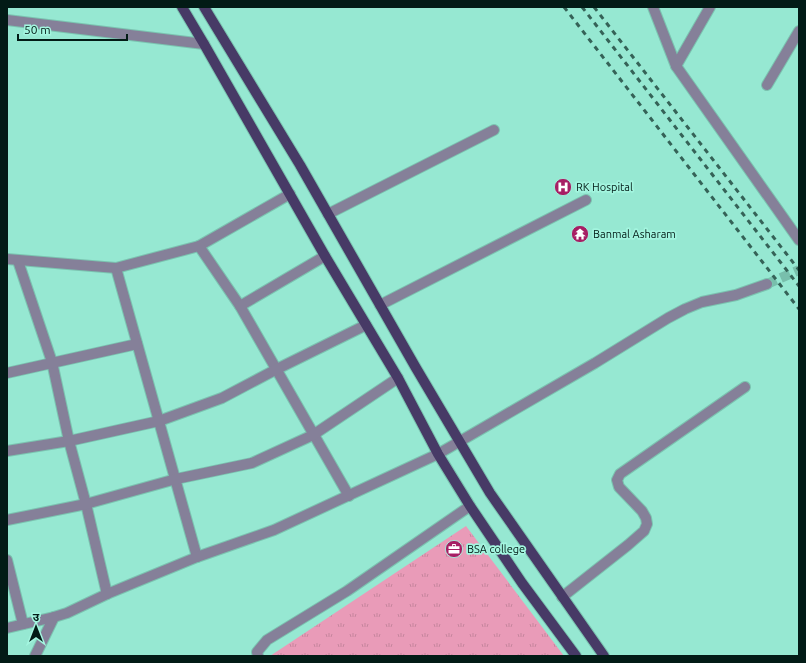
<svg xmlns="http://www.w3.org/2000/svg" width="806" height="663" font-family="Ubuntu,'Noto Sans Devanagari',sans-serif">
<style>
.park{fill:url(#park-tufts)}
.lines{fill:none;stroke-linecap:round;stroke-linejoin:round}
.minor-tunnel{stroke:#78bfac;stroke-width:10;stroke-dasharray:10 5;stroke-linecap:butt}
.minor-casing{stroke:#7bc3b0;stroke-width:12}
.major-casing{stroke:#7bc3b0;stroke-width:12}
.minor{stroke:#858099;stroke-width:10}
.major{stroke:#473a66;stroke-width:10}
.rail{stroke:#356257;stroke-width:3;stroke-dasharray:5 5;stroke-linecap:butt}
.labels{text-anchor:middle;stroke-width:3.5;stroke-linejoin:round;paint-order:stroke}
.poi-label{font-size:11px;fill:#021b16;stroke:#a3f5df;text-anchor:start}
</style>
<defs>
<pattern id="park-tufts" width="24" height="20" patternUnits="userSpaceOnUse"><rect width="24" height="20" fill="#e99bb8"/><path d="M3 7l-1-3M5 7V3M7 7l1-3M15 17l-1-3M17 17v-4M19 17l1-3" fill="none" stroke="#c6859d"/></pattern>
</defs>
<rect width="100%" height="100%" fill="#96e8d2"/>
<!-- park -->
<polygon class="park" points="466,526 564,656 270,656"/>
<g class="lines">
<!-- minor-tunnel -->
<polyline class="minor-tunnel" points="767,284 799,270"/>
<defs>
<g id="minor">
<polyline points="653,7 676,66 799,240"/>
<polyline points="7,20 204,44"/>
<polyline points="676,66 710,7"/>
<polyline points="767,85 799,31"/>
<polyline points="328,214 494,130"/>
<polyline points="199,246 290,194"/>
<polyline points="7,259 116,268 199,246 240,306 349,496"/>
<polyline points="18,261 52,362 69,441 86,504 107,594"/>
<polyline points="116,268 197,557"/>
<polyline points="380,305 586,200"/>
<polyline points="240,306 325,256"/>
<polyline points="7,373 137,344"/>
<polyline points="7,451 69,441 159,421 222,398 277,369 366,325"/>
<polyline points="7,520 86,504 176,479 252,463 313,435 398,378"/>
<polyline points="7,560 23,624"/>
<polyline points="562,597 628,545 644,531 647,524 646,518 642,511 619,487 617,480 620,474 745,387"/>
<polyline points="7,628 54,617 67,613 107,594 197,557 274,530 438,454 595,363 668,318 685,309 702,302 736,295 767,284"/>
<polyline points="35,656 54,617"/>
<polyline points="258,656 257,652 267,640 347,591 470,506"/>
</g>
<g id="major">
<polyline points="182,7 204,44 325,256 398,378 438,454 470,506 522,583 576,656"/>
<polyline points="204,7 300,165 416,368 490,493 604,656"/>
</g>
</defs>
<!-- minor casing -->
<use href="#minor" class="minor-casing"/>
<!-- major casing -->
<use href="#major" class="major-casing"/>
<!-- minor -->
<use href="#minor" class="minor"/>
<!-- major -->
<use href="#major" class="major"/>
<!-- rail -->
<g class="rail">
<polyline points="564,7 799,309"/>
<polyline points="582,7 799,286"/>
<polyline points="594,7 799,270"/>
</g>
</g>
<!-- icons -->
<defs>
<symbol id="hospital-disc" viewBox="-11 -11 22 22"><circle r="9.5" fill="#a71e64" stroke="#a3f5df"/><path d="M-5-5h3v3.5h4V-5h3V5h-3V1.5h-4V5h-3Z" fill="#fff"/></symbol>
<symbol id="temple-disc" viewBox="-11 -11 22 22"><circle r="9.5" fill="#a71e64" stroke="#a3f5df"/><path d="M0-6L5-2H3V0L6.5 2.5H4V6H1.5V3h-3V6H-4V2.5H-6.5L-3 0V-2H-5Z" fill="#fff"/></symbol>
<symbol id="office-disc" viewBox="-11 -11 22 22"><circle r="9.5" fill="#a71e64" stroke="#a3f5df"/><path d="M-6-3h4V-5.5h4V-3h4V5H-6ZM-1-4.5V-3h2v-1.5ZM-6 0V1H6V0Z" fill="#fff"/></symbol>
</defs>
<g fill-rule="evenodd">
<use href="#hospital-disc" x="553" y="177" width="20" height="20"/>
<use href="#temple-disc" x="570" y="224" width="20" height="20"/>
<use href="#office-disc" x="444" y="539" width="20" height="20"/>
</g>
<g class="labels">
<!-- poi labels -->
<g class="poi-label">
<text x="576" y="191">RK Hospital</text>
<text x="593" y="238">Banmal Asharam</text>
<text x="467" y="553">BSA college</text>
</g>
</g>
<!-- border -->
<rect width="806" height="663" fill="none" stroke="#021b16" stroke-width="16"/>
<!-- north arrow -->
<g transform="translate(36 627)" stroke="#a3f5df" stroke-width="3" paint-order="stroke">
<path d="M0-3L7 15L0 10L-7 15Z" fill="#021b16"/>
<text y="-6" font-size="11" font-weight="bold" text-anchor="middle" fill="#021b16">उ</text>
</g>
<!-- scale -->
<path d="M18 34v6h109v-6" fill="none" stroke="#021b16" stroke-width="2"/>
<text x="24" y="34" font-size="12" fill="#021b16" stroke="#a3f5df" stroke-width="3" paint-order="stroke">50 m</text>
</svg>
